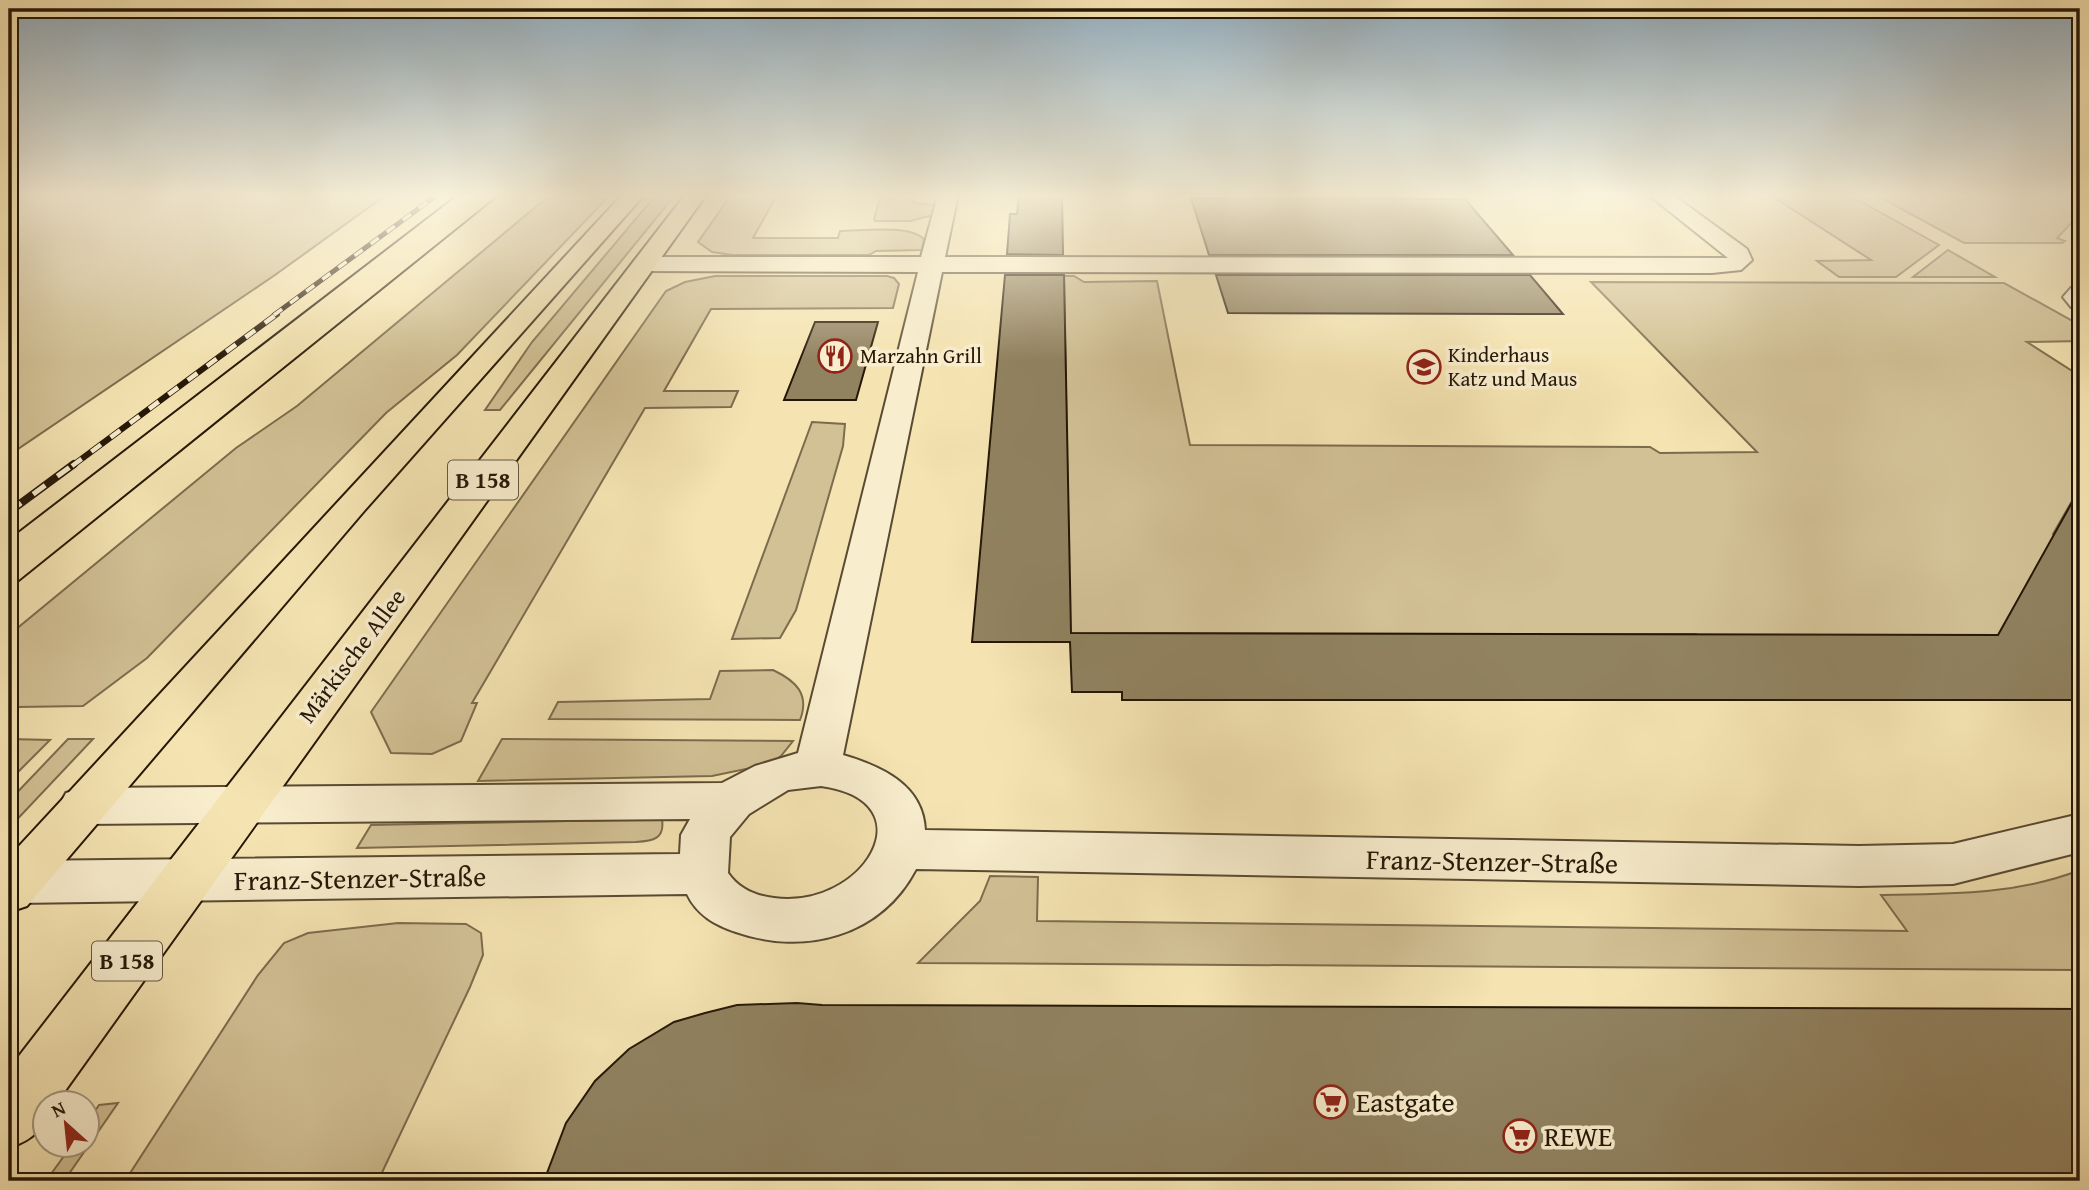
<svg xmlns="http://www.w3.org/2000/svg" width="2089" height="1190" font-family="'Gentium Book Plus',serif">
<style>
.green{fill:#d2c195;stroke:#7c6c4e;stroke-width:2}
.building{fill:#918260;stroke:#251707;stroke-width:2}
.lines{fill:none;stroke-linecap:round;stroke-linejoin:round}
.minor-casing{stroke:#594a32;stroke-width:4}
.major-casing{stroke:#251707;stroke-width:4}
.minor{fill:#f8edcd;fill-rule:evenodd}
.major{fill:#f5e4b2;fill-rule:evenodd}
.tram{stroke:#251707;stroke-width:2}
.rail-far2-casing{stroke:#251707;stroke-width:5}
.rail-far1-casing{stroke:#251707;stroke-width:6}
.rail-casing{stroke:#251707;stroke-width:8}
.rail-far2{stroke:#f8edcd;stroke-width:3.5;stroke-dasharray:10;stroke-linecap:butt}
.rail-far1{stroke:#f8edcd;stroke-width:4.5;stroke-dasharray:12;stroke-linecap:butt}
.rail{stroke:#f8edcd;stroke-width:5;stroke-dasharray:15;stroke-linecap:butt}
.labels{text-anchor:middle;stroke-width:7;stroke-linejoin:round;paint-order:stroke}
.far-poi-label{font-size:21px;fill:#251707;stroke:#f8edcd;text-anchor:start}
.shield{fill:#f8edcd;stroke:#645742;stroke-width:2}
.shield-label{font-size:23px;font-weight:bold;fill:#251707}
.street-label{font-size:24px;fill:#251707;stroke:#f8edcd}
.near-street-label{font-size:28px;fill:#251707;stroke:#f8edcd}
.near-poi-label{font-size:28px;fill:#251707;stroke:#f8edcd;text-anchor:start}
</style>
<rect width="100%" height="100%" fill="#f5e4b2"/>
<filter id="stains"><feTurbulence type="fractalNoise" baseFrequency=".00286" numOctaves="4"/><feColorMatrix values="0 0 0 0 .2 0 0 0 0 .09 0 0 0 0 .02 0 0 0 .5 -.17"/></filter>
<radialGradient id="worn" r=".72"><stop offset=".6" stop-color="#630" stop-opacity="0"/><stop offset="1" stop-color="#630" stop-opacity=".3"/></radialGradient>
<!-- green -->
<g class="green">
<polygon points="9,195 386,195 275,275 9,455"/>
<polygon points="550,195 610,195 457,355 386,413 147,658 83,706 18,707 9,713 9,635 236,448 297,406"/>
<polygon points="656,195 675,195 500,410 485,410 532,342"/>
<path d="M731,195H777L753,238H838L840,231C861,231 909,224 924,239L922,250L876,251L869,255H732L712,252L698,242Z"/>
<polygon points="895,195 916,195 914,203 936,205 933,215 910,221 875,221 874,219 880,198 894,198"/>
<polygon points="1770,195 1849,195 1939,245 1896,277 1839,277 1817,261 1871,260"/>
<polygon points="1876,195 2080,195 2080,214 2057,238 2065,241 2062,243 1964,243"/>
<polygon points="1948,250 1995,277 1913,277"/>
<polygon points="715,276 887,276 894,278 899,284 893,308 711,309 664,391 738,391 731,407 645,408 472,703 477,703 461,741 432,754 391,753 371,712 666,291 685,282"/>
<polygon points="1064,276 1074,276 1084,282 1157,281 1190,445 1650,447 1660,453 1757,452 1591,282 2004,283 2080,325 2080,341 2027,342 2080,376 2080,487 2053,534 2064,538 2013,633 1992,640 1986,635 1744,635 1702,640 1696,634 1554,635 1509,640 1506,634 1070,633"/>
<polygon points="812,422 845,424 843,446 796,610 780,638 732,639"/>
<path d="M773,670C796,681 810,694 800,720L549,719L558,702L710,699L720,671Z"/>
<polygon points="9,739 50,740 9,781"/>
<polygon points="68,739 93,739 9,828 9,801"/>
<polygon points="502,739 793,741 781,756 770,764 712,776 478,781"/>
<path d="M662,819C665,839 653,841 636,842L357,848L371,825Z"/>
<path d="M2080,870V970L918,963L980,901L990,876L1038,877L1037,921L1907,931L1881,895C1949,894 2016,895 2080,870Z"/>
<polygon points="398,923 466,924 481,933 483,955 470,987 378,1181 125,1181 258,975 284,943 308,933"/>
<polygon points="118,1103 64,1181 46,1181 72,1145 88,1144 88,1122 99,1105"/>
</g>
<!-- building -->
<g class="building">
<polygon points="1019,195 1062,195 1063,255 1007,254 1010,214 1017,214"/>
<polygon points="1191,198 1465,199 1513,255 1209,255"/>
<polygon points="1005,275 1064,275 1071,633 1998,635 2080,488 2080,700 1122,700 1122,692 1072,692 1070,642 972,642"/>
<polygon points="1216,275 1530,275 1563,314 1228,313"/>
<polygon points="815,322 878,322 856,400 784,400"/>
<polygon points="797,1003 822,1005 2080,1009 2080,1181 544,1181 566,1123 595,1081 629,1049 674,1022 705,1013 737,1005"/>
</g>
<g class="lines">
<defs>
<g id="minor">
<path d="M938,195H958L945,257L1728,258L1649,195H1673L1747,249L1752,260L1741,270L1712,273L942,272L843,755C880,766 923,784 925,830L1859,846L1953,844L2080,814V852L1953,884L1859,886L916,869C881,936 805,956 736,932C715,925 697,915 687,894L16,903L9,900V864L16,861L680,854L681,835L690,819L83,824L66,819L59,806L66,793L83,788L722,783L755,766L798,753L918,272L644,271L636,269L632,264L636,259L644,257H921ZM821,786C930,801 863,910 774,898C756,896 739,889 728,873L730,837L749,814L788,790Z"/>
<polygon points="2080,285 2080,310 2071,307 2063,297 2071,288"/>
</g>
<g id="major">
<polygon points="622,195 644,195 364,511 27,906 9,912 9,857"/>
<path d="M685,195H706L57,1102H46C46,1130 33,1139 9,1148V1069Z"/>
</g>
</defs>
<!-- minor casing -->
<use href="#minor" class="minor-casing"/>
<!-- major casing -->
<use href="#major" class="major-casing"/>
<!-- minor -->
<use href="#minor" class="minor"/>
<!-- major -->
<use href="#major" class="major"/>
<!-- tram -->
<g class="tram">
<polyline points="9,539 457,195"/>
<polyline points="9,589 499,195"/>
</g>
<defs>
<polyline id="rail-far2" points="274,315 437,195"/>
<polyline id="rail-far1" points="72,466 277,314"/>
<polyline id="rail" points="9,512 74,464"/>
</defs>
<!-- rail-far2 casing -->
<use href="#rail-far2" class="rail-far2-casing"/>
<!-- rail-far1 casing -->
<use href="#rail-far1" class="rail-far1-casing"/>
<!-- rail casing -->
<use href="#rail" class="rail-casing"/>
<!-- rail-far2 -->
<use href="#rail-far2" class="rail-far2"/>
<!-- rail-far1 -->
<use href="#rail-far1" class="rail-far1"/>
<!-- rail -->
<use href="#rail" class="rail"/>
</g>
<!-- sky -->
<linearGradient id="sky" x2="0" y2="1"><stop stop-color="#91abbb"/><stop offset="0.54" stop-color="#faf3dc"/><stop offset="1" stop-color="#faf3dc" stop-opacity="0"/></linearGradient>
<rect width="2089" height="362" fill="url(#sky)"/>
<!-- icons -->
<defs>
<symbol id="restaurant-ring" viewBox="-11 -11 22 22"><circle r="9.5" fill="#f8edcd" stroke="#8f2418" stroke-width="1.5"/><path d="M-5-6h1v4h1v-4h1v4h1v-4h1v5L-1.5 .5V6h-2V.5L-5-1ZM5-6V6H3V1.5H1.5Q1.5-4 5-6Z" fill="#8f2418"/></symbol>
<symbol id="school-ring" viewBox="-11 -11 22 22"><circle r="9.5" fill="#f8edcd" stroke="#8f2418" stroke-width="1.5"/><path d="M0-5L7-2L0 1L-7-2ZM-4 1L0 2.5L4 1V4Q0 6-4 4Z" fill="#8f2418"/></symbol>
<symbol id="supermarket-ring" viewBox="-11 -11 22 22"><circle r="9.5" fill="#f8edcd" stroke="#8f2418" stroke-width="1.5"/><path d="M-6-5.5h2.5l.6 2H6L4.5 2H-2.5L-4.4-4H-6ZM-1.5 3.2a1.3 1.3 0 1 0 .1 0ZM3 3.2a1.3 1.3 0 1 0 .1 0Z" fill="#8f2418"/></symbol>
</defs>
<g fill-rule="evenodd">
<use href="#restaurant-ring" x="816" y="337" width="38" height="38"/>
<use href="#school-ring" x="1405" y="348" width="38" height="38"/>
<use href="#supermarket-ring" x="1312" y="1083" width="38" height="38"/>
<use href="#supermarket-ring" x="1501" y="1117" width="38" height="38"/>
</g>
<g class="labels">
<!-- far-poi labels -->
<g class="far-poi-label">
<text x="1448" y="362">Kinderhaus<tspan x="1448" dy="24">Katz und Maus</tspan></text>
<text x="860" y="363">Marzahn Grill</text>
</g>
<!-- shield labels -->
<g class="shield">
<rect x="448" y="460.5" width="70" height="39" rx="5"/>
<rect x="92" y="941.5" width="70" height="39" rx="5"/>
</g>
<g class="shield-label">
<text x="483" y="488">B 158</text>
<text x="127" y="969">B 158</text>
</g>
<!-- street labels -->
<g class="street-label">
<text transform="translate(352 656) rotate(-53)" y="8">Märkische Allee</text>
</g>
<!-- near-street labels -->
<g class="near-street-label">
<text transform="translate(1492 861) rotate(1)" y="10">Franz-Stenzer-Straße</text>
<text transform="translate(360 878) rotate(-1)" y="10">Franz-Stenzer-Straße</text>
</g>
<!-- near-poi labels -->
<g class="near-poi-label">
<text x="1356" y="1112">Eastgate</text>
<text x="1544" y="1146">REWE</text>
</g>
</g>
<!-- margin -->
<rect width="2089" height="1190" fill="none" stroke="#f5e4b2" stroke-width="35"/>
<rect x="10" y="10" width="2068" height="1169" fill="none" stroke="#251707" stroke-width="3.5"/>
<rect x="18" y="18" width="2054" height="1155" fill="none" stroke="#251707" stroke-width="2"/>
<!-- north arrow -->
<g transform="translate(66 1124) rotate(333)"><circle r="33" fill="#f8edcd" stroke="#a4977e" stroke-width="2"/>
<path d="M0-5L12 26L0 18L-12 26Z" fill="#8f2418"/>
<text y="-10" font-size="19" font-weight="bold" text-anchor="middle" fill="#251707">N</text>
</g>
<rect width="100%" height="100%" filter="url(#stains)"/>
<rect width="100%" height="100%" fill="url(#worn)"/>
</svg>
